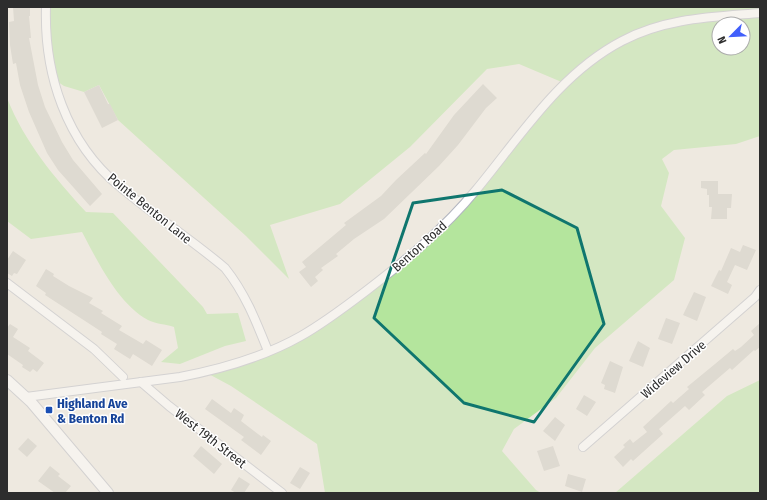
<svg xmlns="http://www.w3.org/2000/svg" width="767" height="500" font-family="'Fira Sans Condensed',sans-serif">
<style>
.green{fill:#b4e59d;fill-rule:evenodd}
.building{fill:#cac7be}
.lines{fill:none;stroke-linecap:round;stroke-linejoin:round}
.minor-casing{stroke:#b3b6c0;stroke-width:10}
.tertiary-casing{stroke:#b3b6c0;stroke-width:12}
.minor{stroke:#fff;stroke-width:8}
.tertiary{stroke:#fff;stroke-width:10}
.marked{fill:none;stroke:#0f766e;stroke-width:3;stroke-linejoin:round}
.transit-dot{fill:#1a4fb4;stroke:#fff;stroke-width:1.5}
.labels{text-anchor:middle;stroke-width:3;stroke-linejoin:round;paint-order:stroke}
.street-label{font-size:13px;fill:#2d2d2d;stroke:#fff}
.transit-label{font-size:13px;font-weight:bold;fill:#164399;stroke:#fff;text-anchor:start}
</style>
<rect width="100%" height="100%" fill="#eee9e0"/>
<!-- green -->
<g class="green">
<path d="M46,7H760V136L736,144L674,150L662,159L669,173L661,206L685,238L674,280L595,348L556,398L514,429L502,451L536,490L541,493H325L317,444L231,386L205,372L301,336L438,231L564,83L519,64L487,69L410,147L340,204L270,225L289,279L246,236L118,120L99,85L84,92L64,86L52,78ZM719,24H743V48H719Z"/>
<path d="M7,98C25,143 54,177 86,212L113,213L203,307L207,314L238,313L246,341L225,346L180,364L161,362L178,348L174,327C166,324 155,324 148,320C118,304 97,260 82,232L31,239L7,221Z"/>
<polygon points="760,380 760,493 615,493 727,396"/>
</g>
<!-- building -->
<g class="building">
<polygon points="13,7 30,7 30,16 29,16 31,38 29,38 38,85 45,107 62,142 73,160 102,194 90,206 58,170 47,153 29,112 20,85 16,63 13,64 10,45 9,22 14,21"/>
<polygon points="483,84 497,98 486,108 458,145 439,166 384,219 354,239 336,254 338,256 321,268 323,270 315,277 318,281 311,287 299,272 306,267 302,262 346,225 344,223 381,196 396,180 425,153 426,154 454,115"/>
<polygon points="99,85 108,104 110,104 118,120 102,128 84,92"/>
<polygon points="701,181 718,181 718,194 732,194 731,208 727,208 727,219 711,219 712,207 709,207 709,195 707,195 707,189 701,188"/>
<polygon points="743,245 756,250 747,270 735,265 727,282 732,285 728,294 711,286 719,270 721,271 731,248 740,252"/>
<polygon points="13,251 26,260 17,274 14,273 12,276 7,273 7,260"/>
<polygon points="46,269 54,274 53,276 69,286 93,298 89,303 103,311 101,313 122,326 119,330 143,344 146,340 162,350 152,366 133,354 130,359 114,349 117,344 101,334 102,332 45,295 46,293 36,286"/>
<polygon points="694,292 706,297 697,321 683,315"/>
<polygon points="666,318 680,323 672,344 658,339"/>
<polygon points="760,323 760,347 755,351 754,350 732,370 730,368 702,392 705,395 689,410 685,406 659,429 663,434 633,461 631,459 623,467 614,457 625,447 623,445 630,439 633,443 647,432 643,427 671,401 673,403 689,389 687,387 715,364 733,349 735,351 741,347 754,335 751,331"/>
<polygon points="10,324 18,329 13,337 30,348 28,351 44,363 37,372 33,369 30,372 22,367 23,365 7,354 7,328"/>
<polygon points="638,341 650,348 643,367 629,361"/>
<polygon points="610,361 623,367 615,393 604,389 605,385 601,383"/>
<polygon points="584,395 596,402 587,416 576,409"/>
<polygon points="212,399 231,413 234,408 244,415 241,421 262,437 263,435 271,441 261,455 241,440 244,437 205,409"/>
<polygon points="555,417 565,425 555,441 543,431"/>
<polygon points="28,438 37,446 27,457 18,449"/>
<polygon points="201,446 222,464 214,474 193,456"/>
<polygon points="553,446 560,466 544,471 537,451"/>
<polygon points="50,466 60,474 58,476 71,486 65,493 55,493 38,481"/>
<polygon points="300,467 310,473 300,489 290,483"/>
<polygon points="568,474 586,479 582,492 565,486"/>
<polygon points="239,477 250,484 244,493 236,493 231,490"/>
</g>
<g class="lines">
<defs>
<g id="minor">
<path d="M46,7C44,74 66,142 119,186C153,215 191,239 225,268C245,293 256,321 268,351"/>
<polyline points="7,283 94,349 123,377"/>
<polyline points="141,382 169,406 282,493"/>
<path d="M26,397L180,377C222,369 264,357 301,336C324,323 345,307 366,291C405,261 444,229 476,190C520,137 559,74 622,41C665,18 712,17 760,13"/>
<polyline points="583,447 755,297 760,290"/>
</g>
<polyline id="tertiary" points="7,380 31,402 108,493"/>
</defs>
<!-- minor casing -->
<use href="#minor" class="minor-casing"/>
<!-- tertiary casing -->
<use href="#tertiary" class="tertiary-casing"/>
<!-- minor -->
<use href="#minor" class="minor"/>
<!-- tertiary -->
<use href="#tertiary" class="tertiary"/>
</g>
<!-- marked area -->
<path d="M0 0H767V500H0ZM502,190L577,228L604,324L534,422L464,403L374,318L413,203Z" fill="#eee9e0" fill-opacity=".55" fill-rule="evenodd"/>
<path class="marked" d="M502,190L577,228L604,324L534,422L464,403L374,318L413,203Z"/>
<!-- markers -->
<rect class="transit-dot" x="45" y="406" width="8" height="8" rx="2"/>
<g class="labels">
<!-- street labels -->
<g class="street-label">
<text transform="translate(150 208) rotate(39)" y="5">Pointe Benton Lane</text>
<text transform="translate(419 246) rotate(-42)" y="5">Benton Road</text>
<text transform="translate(673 369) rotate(-41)" y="5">Wideview Drive</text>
<text transform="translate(211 438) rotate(38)" y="5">West 19th Street</text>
</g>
<!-- transit labels -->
<g class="transit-label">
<text x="57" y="408">Highland Ave<tspan x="57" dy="15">&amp; Benton Rd</tspan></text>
</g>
</g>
<!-- border -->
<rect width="767" height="500" fill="none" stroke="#2d2d2d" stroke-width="16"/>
<!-- north arrow -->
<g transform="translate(731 36) rotate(246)"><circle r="19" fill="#ffffff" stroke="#ababab"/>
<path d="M0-3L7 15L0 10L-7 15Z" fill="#415ffb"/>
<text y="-6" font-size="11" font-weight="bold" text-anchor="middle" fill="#2d2d2d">N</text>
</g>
</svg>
